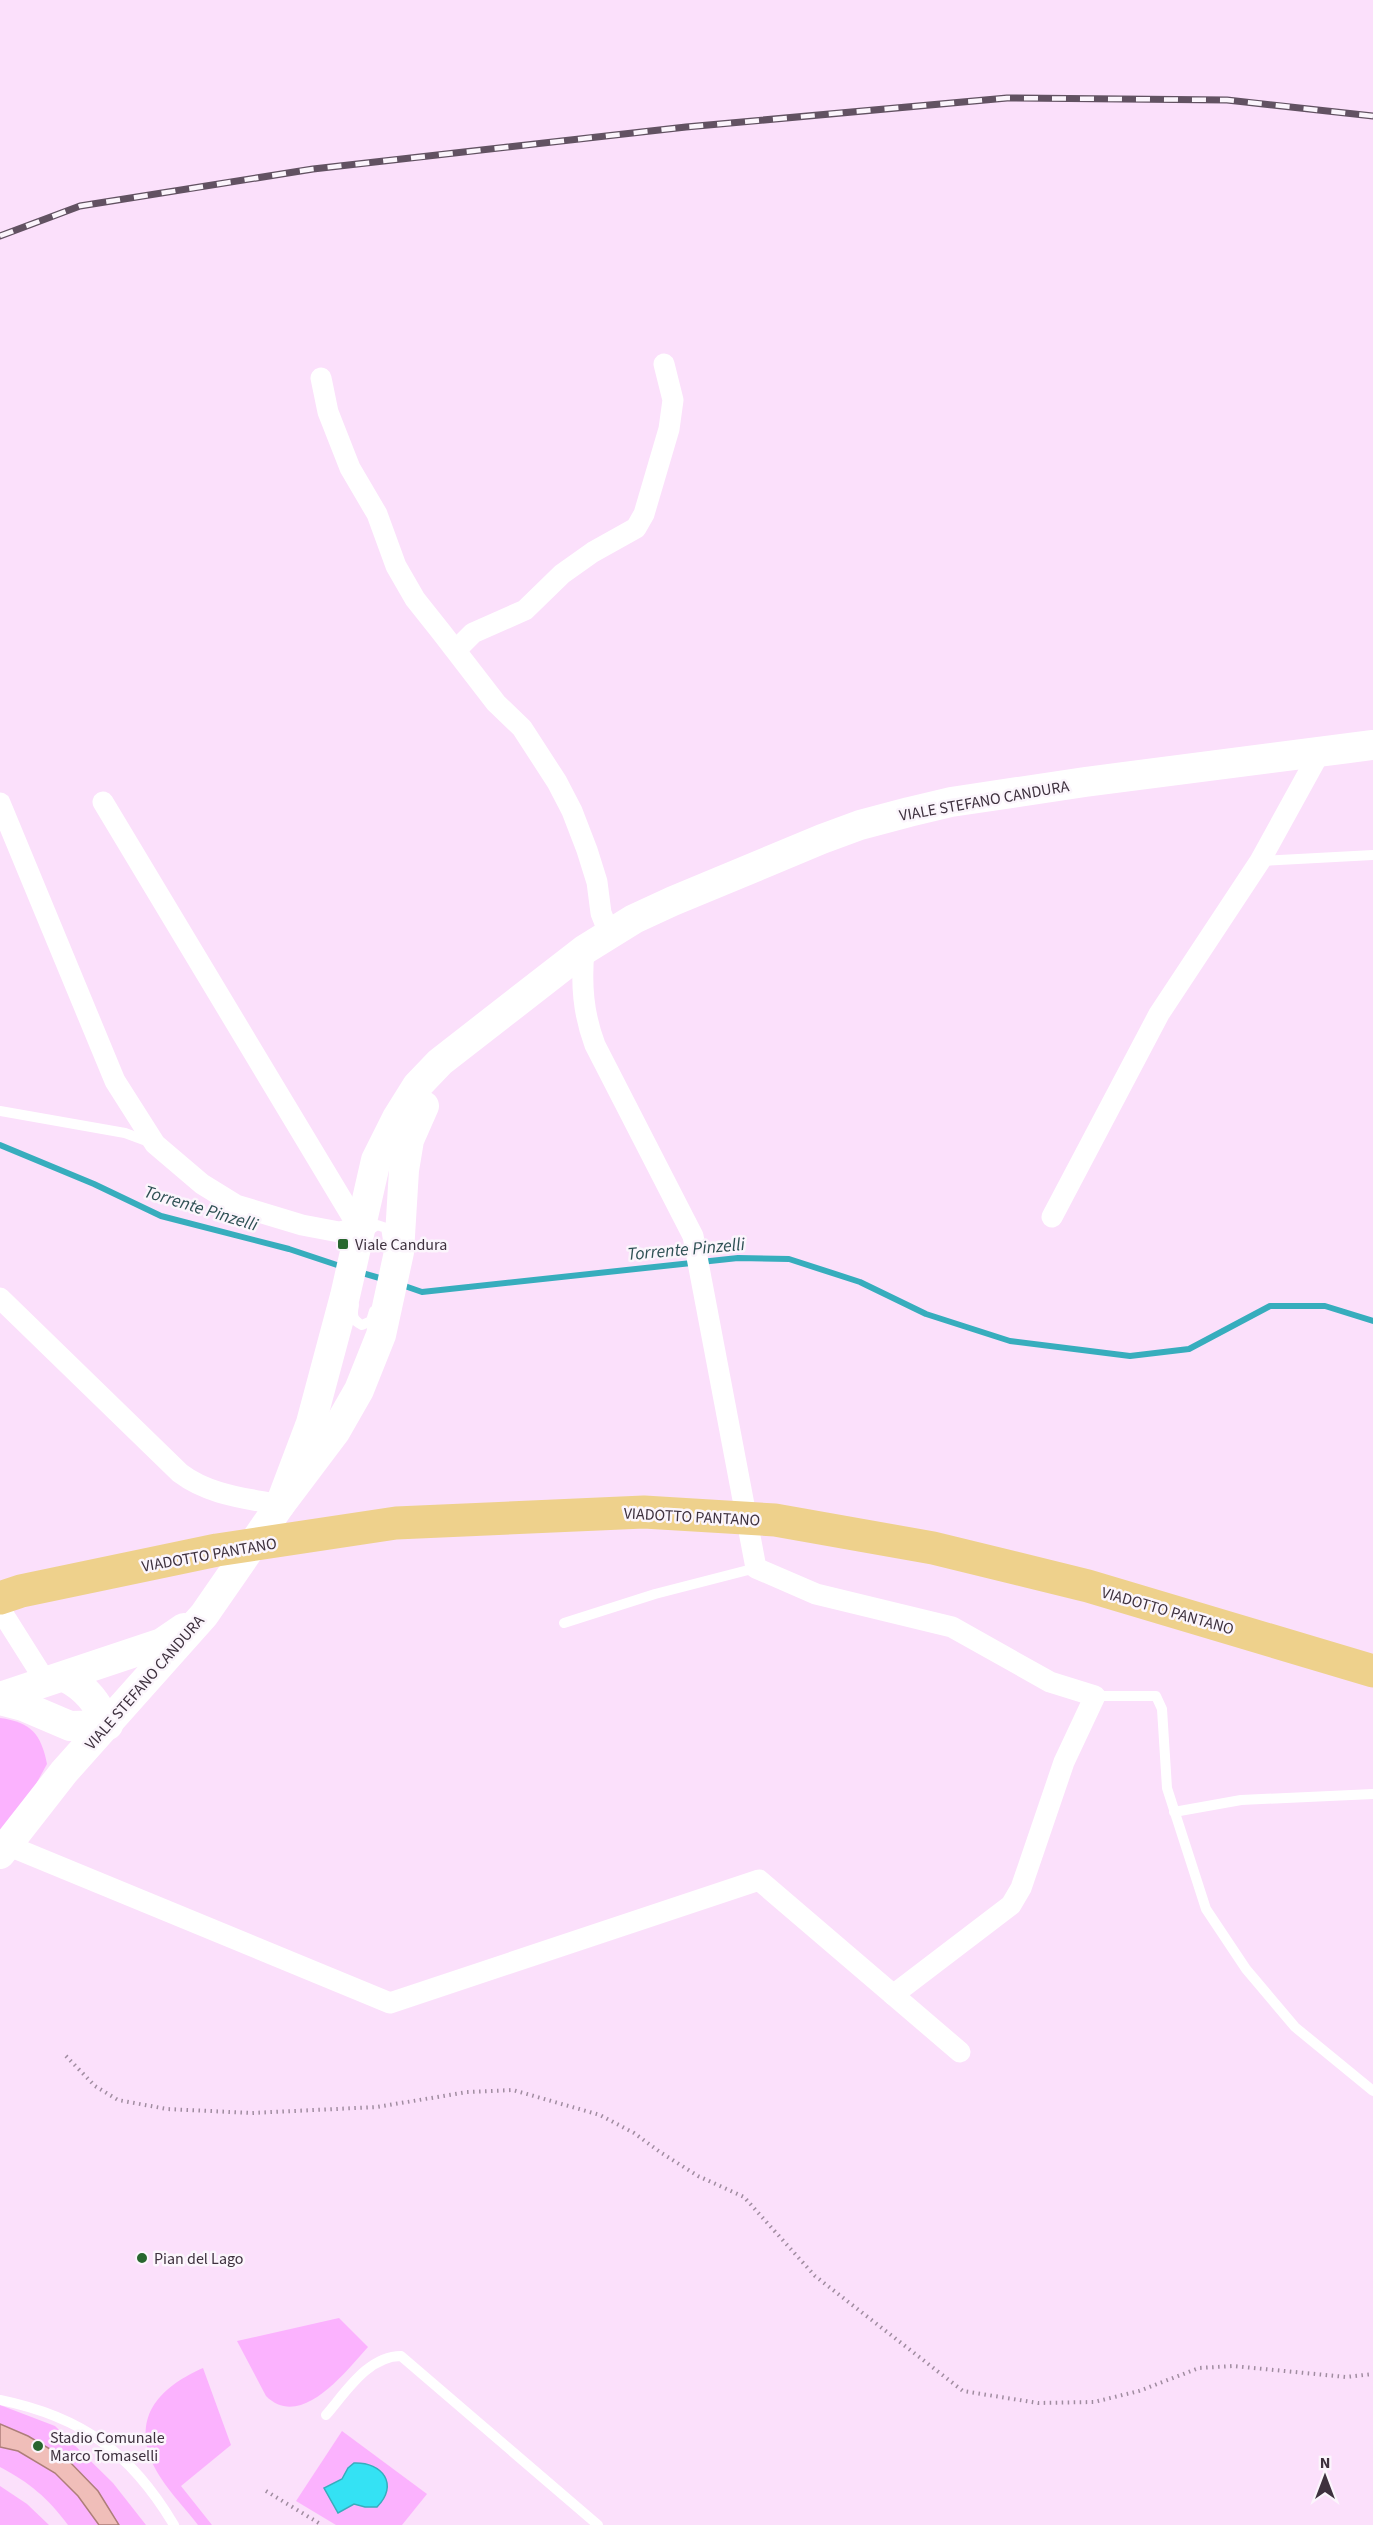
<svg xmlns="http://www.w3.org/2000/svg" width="1373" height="2525" font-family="'Source Sans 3',sans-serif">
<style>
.green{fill:#fbb2fe}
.water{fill:#34e2f4;stroke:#37adbd;stroke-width:1.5}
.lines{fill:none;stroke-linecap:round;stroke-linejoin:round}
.stream{stroke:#37adbd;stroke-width:6}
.building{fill:#f0beb9;stroke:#ad7e79;stroke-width:1.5}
.path{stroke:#a08ca0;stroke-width:4;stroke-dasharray:1.5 4.5;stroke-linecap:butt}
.service{stroke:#fff;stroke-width:10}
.minor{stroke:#fff;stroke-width:21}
.secondary{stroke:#fff;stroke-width:30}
.primary{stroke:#eed18c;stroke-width:33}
.rail-casing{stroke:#625262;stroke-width:7}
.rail{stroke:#fbf5fc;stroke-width:4.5;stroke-dasharray:14;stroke-linecap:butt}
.poi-dot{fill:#28662f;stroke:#fbf5fc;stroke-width:2}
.labels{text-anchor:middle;stroke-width:5;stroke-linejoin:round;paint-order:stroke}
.street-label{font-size:16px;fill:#3e313e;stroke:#fbf5fc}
.poi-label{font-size:16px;fill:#3e313e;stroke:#fbf5fc;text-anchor:start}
.water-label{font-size:18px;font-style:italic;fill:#2e5054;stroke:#fbf5fc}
</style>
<rect width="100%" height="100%" fill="#fbe0fb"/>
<!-- green -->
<g class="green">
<path d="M0,1718C31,1722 41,1734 47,1764L30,1795L0,1835Z"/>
<path d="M339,2318L368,2347C346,2371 301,2431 266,2396L237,2341Z"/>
<path d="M203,2368L231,2445L181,2486L212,2525H198C182,2504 159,2482 150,2457C134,2411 165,2385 203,2368Z"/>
<path d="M0,2405L55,2426L113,2483L146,2525H68C48,2498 30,2483 0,2467Z"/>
<polygon points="342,2431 427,2494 402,2525 336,2525 296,2501"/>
<polygon points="0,2486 27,2504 49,2525 0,2525"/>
</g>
<!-- water -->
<path class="water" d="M354,2463C383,2462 399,2485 377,2507H365L354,2504L338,2513L324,2488L342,2479L348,2468Z"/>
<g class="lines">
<!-- stream -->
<g class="stream">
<polyline points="0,1145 94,1184 161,1216 289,1249 343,1267"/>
<polyline points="359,1272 383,1279"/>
<polyline points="399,1284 422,1292 738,1258 789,1259 860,1282 926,1314 1010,1341 1130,1356 1189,1349 1270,1306 1325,1306 1373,1321"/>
</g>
</g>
<!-- building -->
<polygon class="building" points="0,2424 28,2436 67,2459 98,2491 119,2525 99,2525 78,2496 55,2473 18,2451 0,2447"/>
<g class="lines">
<!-- path -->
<g class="path">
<polyline points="66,2056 95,2086 118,2100 167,2109 252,2113 377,2107 467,2092 513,2090 600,2115 634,2133 660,2152 698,2176 744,2197 815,2276 963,2391 1038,2403 1094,2402 1139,2391 1199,2368 1233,2366 1346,2377 1373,2374"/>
<polyline points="266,2491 322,2525"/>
</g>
<!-- service -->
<g class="service">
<polyline points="1261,861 1373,855"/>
<polyline points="0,1111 125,1133 152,1143"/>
<polyline points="368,1234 370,1230 377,1225 386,1228 388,1240"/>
<path d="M354,1305C352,1315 352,1320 362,1325L371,1321L374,1311"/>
<polyline points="564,1623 655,1594 756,1568"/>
<polyline points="1095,1696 1156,1696 1162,1709 1167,1788 1206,1909 1246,1969 1295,2027 1373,2091"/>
<polyline points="1174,1812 1241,1800 1373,1794"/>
<path d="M0,2400C83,2417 131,2453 174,2525"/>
<path d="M326,2415C346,2392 368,2356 401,2356L598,2525"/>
</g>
<!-- minor -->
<g class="minor">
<polyline points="321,378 328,412 350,468 377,514 396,566 415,599 442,633 496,703 522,728 557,782 572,811 587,850 597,882 601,913 609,933"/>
<polyline points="456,650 473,633 525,610 562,574 593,552 636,528 644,514 669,429 673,400 664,364"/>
<polyline points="0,803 115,1081 155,1144 202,1184 236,1205 302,1225 339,1232 359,1228 103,802"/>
<path d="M584,950C581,984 583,1013 595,1045L693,1236L756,1568L816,1594L952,1627L1050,1682L1095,1696L1064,1762L1021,1888L1011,1905L893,1995"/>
<polyline points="1052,1217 1159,1014 1260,861 1320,752"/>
<path d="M0,1298L180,1473C209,1495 245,1498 280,1505"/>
<polyline points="0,1609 46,1682"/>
<polyline points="7,1845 390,2003 759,1880 960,2052"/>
</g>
<!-- secondary -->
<g class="secondary">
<polyline points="280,1505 311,1423 345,1296 376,1160 397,1118 417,1086 440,1062 584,950 634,919 673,901 822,839 860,825 909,812 951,802 1085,782 1373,745"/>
<polyline points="0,1697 162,1643 184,1628"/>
<path d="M0,1700L23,1706L70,1726L108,1725C97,1703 87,1688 65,1677"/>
<polyline points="0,1854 64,1772 204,1615 280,1505 335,1432 359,1390 381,1335 399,1252 404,1170 409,1140 424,1106"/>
</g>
<!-- primary -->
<polyline class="primary" points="0,1598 21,1591 217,1550 396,1523 644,1512 775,1520 933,1548 1088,1586 1373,1671"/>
<defs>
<polyline id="rail" points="0,236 80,206 313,169 686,127 1007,98 1227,100 1373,116"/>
</defs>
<!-- rail casing -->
<use href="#rail" class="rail-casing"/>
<!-- rail -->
<use href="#rail" class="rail"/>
</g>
<!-- markers -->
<g class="poi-dot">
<rect x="337" y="1238" width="12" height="12" rx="3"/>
<circle cx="142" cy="2258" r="6"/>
<circle cx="38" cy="2446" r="6"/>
</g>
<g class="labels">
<!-- street labels -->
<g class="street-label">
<text transform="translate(984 800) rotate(-10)" y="6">VIALE STEFANO CANDURA</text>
<text transform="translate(692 1516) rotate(3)" y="6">VIADOTTO PANTANO</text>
<text transform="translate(209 1554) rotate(-10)" y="6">VIADOTTO PANTANO</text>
<text transform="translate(1168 1610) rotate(16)" y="6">VIADOTTO PANTANO</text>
<text transform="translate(144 1682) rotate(-49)" y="6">VIALE STEFANO CANDURA</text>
</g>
<!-- poi labels -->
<g class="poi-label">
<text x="355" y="1250">Viale Candura</text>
<text x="154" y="2264">Pian del Lago</text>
<text x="50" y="2443">Stadio Comunale<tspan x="50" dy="18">Marco Tomaselli</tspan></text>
</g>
<!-- water labels -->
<g class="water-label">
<text transform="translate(201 1208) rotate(17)" y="6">Torrente Pinzelli</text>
<text transform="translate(686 1249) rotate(-5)" y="6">Torrente Pinzelli</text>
</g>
</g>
<!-- north arrow -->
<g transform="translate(1325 2477)" stroke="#fbf5fc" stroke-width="4.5" paint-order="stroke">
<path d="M0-4.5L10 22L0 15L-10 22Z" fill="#3e313e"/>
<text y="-9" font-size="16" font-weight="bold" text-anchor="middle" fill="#3e313e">N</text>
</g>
</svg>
